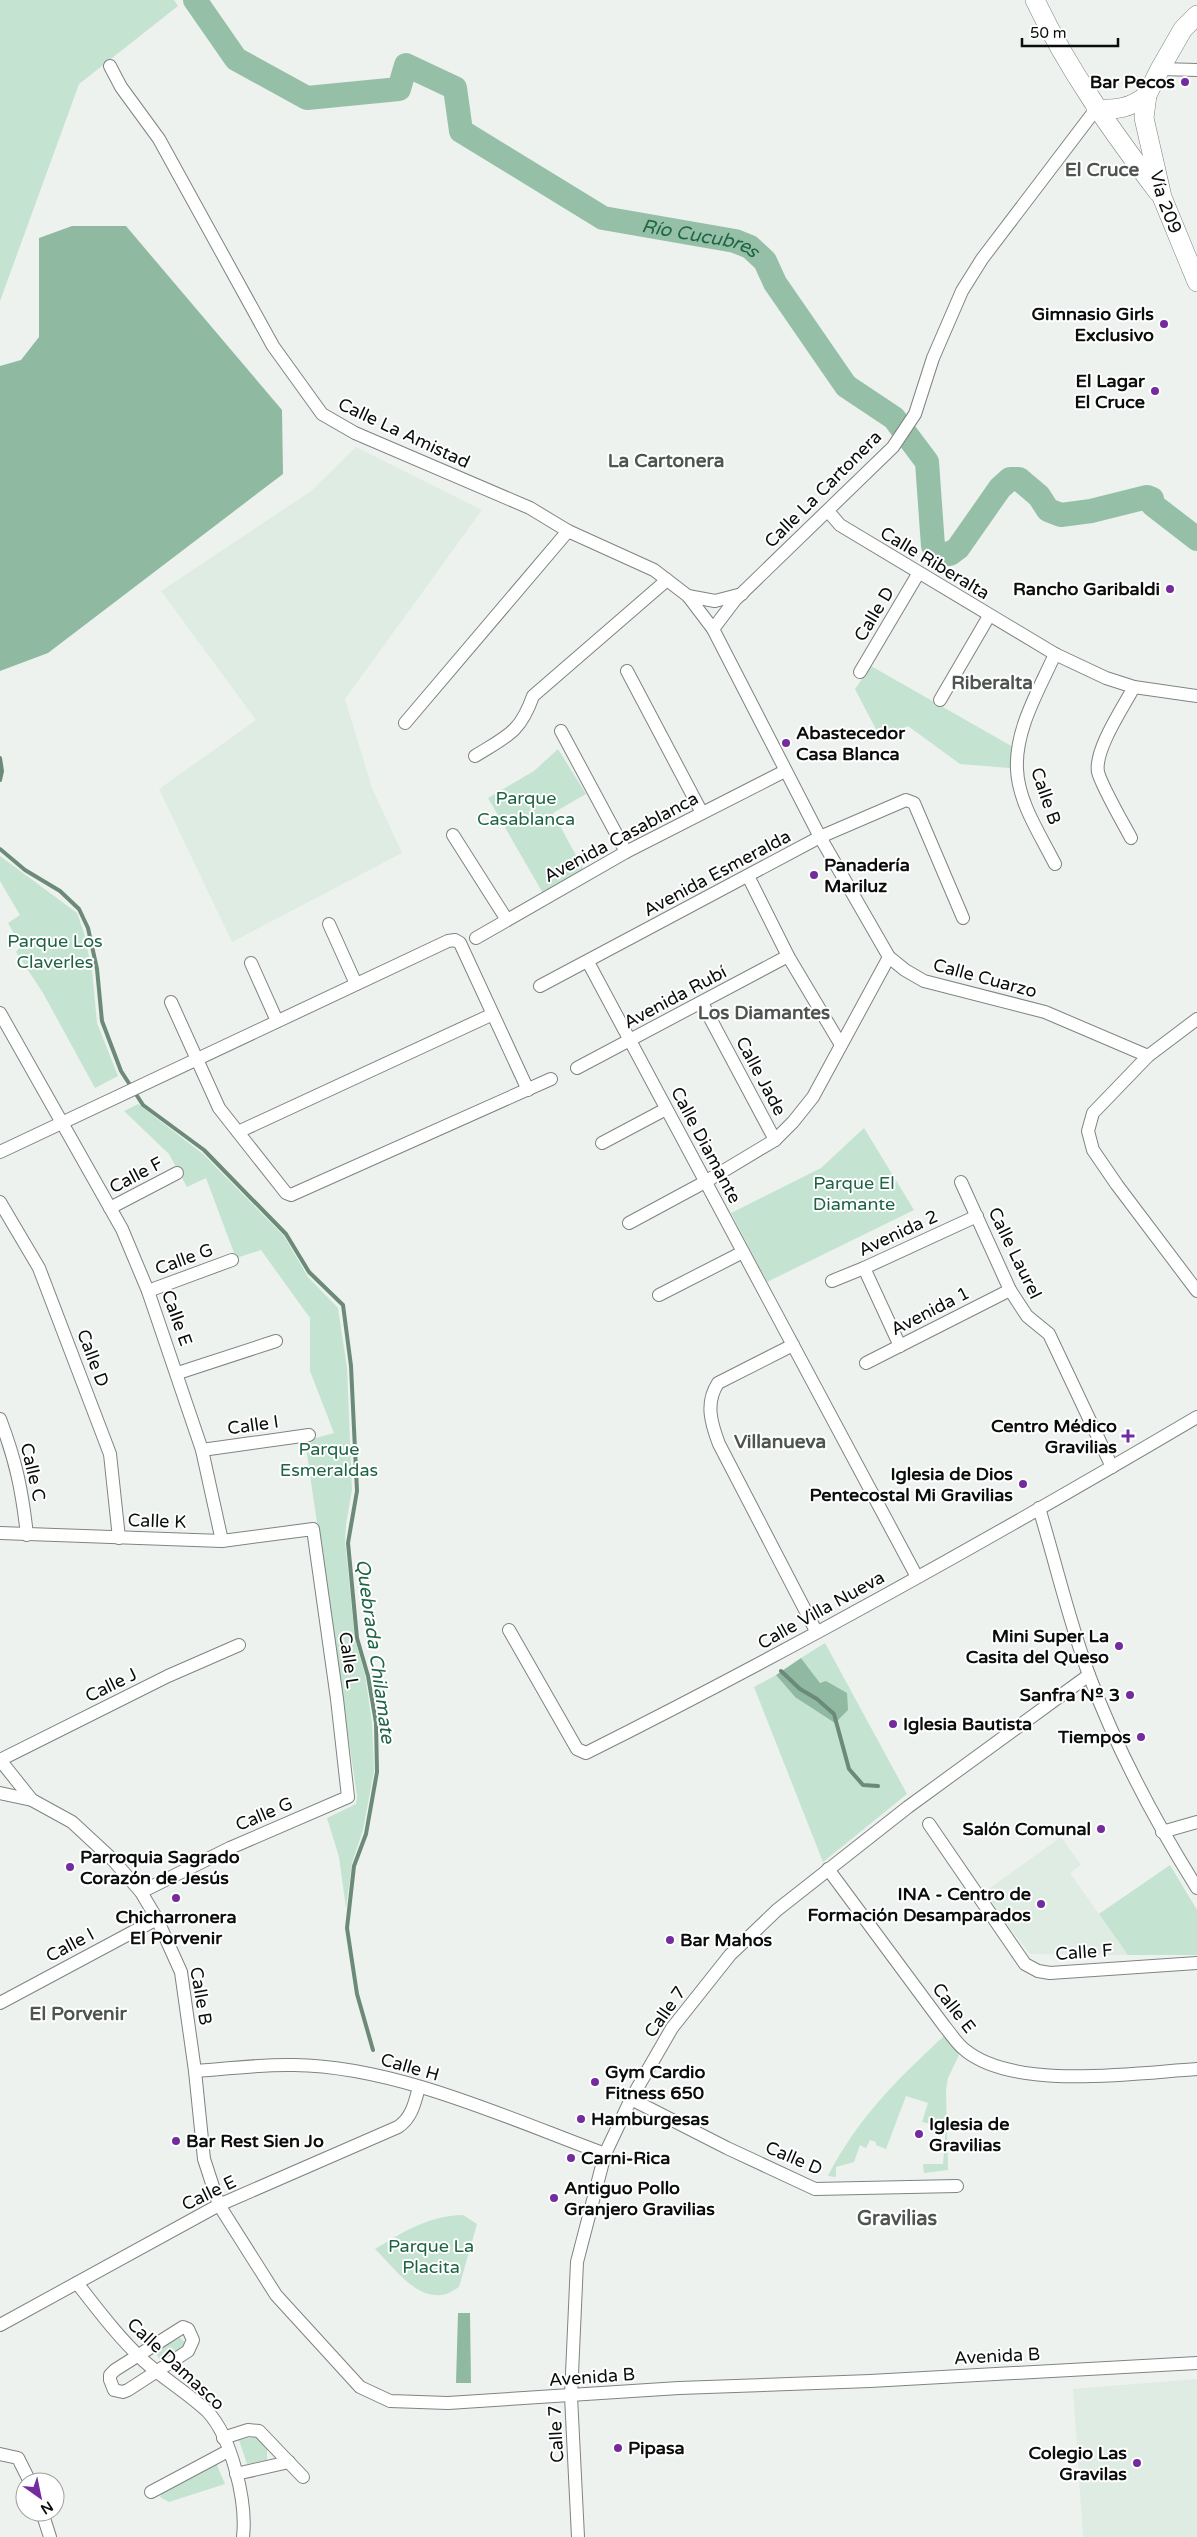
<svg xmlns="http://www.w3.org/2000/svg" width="1197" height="2537" font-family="'Varela Round',sans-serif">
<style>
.built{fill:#deece4}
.green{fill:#c4e3d0}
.forest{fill:#8fbaa1}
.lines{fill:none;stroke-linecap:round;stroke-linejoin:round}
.stream{stroke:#6c8a78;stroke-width:4}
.river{stroke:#95c0a7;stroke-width:24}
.minor-casing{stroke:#7f8481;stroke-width:14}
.secondary-casing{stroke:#7f8481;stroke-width:20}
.minor{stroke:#fff;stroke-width:12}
.secondary{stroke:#fff;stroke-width:19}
.poi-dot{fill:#732b9e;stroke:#fff;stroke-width:2}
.labels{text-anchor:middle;stroke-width:4;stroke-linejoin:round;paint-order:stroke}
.poi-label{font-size:18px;font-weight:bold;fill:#0b0d0c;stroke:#fff;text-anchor:end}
.street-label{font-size:18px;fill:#0b0d0c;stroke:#fff}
.park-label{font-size:18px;fill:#1e6444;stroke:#fff}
.neighbourhood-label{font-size:19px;font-weight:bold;fill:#4f5451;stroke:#fff}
.water-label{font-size:19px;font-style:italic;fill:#206646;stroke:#fff}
.quarter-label{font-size:20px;font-weight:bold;fill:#4f5451;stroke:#fff}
</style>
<rect width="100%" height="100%" fill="#edf2ef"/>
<!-- built -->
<g class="built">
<polygon points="356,447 482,510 345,699 372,788 402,853 232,942 159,789 256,720 161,591 311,491"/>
<polygon points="1061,1837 1081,1865 1070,1873 1128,1955 1030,1954 983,1893"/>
<polygon points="1197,2379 1197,2537 1083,2537 1073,2389"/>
</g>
<!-- green -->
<g class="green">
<polygon points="0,0 174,0 178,6 79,84 0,301"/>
<polygon points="871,666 1013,747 1010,768 960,764 908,726 881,739 855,689"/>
<polygon points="558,749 586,794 553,813 585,872 544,895 488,798 534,771"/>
<polygon points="0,856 77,913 84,933 92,970 97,1023 118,1076 95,1088 43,993 16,952 21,946 8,923 20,915 0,881"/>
<polygon points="138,1104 203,1154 284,1236 308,1277 338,1308 347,1368 352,1490 346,1524 345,1542 355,1639 365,1675 372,1723 374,1771 363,1830 352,1863 346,1908 339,1857 327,1818 356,1804 357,1796 305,1441 334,1433 310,1371 310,1318 261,1250 236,1258 206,1178 187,1187 169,1154 124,1111"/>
<polygon points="864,1128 914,1210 767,1282 731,1213 821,1168"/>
<polygon points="825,1643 907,1794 823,1862 754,1687 776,1675 795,1697 820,1683 801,1658"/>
<polygon points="1170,1865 1197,1910 1197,1955 1128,1955 1099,1914"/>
<path d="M944,2036L959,2055L948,2078L946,2090L948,2170L924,2173L923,2164H943L946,2127L922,2122L928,2103L906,2096L886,2149L876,2145V2142L870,2140L866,2148L860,2145L854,2162L836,2167V2177L828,2176C859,2116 896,2081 944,2036Z"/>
<path d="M463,2215L477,2224L459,2287C454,2290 447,2295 441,2295C414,2298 393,2266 375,2249C405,2231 428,2216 463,2215Z"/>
<polygon points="180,2338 185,2342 184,2346 161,2361 154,2351"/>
<polygon points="256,2437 267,2445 267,2460 247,2464 239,2440"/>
<polygon points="216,2463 225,2484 169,2502 160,2497 164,2489"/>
</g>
<!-- forest -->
<g class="forest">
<polygon points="72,226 126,226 282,410 283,474 48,653 0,671 0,366 21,360 39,337 39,238"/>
<polygon points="801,1658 820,1683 826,1681 847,1693 848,1710 835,1723 795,1697 776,1675"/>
<polygon points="458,2313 470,2313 471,2383 456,2383"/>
</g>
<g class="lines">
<!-- stream -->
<g class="stream">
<polyline points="0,758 2,771 0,780"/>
<polyline points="0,849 25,870 60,891 79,909 88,928 97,969 102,1021 121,1071 143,1105 204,1150 286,1234 309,1272 343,1305 351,1366 357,1491 348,1543 357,1638 368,1676 376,1723 377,1772 366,1834 354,1866 347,1928 357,1994 373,2050"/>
<polyline points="781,1671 800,1689 817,1699 834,1714 849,1769 863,1785 878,1786"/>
</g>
<!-- river -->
<path class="river" id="s1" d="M195,0L236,59L307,98L399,89L406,65L455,88L461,131L603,218L735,241L750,247L765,261L775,283L846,386L894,418L927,462L933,546L938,553L950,554L958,548L1000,488L1010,479H1019L1039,496L1048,510L1061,515L1091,511L1147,497L1152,499L1153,505L1197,539"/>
<defs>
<g id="minor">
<polyline points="110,66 121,87 159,139 273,346 322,414 355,433 530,508 568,531 654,570 688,596 713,629 820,837 889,957 905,970 924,981 1045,1012 1148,1056"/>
<polyline points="1160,69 1197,70"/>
<polyline points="828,511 840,525 1055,654 1106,678 1134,687 1197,696"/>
<polyline points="688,596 715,601 742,594"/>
<polyline points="713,629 735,600 893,447 915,414 933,358 962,291 982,259 1096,109"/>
<path d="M1055,654C1039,690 1015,729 1017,769C1018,802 1041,836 1055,864"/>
<polyline points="627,671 702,813"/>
<polyline points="860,672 918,574"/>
<polyline points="940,700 989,616"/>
<polyline points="405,723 568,531"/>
<polyline points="561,731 626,852"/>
<path d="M475,756C507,736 520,733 533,696L667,580"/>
<polyline points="453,835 507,920"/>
<path d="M1131,838C1123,823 1101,785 1098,772C1094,750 1124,706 1134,687"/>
<polyline points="748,876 788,956 841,1045"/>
<polyline points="329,924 356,984"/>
<polyline points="476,938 626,852 785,771"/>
<polyline points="588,962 917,1577"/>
<polyline points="251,963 277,1021"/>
<polyline points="540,986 820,837 906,800 914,803 963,918"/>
<polyline points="171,1002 219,1108 286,1193 291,1195 551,1079"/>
<polyline points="702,1003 775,1140"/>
<polyline points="0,1013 122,1229 148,1291 202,1450 222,1541"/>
<polyline points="1197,1019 1148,1056 1093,1113 1088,1131 1093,1150 1117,1185 1197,1291"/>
<polyline points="577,1068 788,956"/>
<polyline points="238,1132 491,1015"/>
<polyline points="602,1143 666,1109"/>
<polyline points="0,1152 448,941 455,940 460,943 528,1090"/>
<polyline points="961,1182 1010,1290 1027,1316 1049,1334 1112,1467"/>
<polyline points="0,1202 39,1268 110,1454 119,1538"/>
<polyline points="110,1208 177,1173"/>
<polyline points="629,1223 705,1182 775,1140 793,1122 813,1097 889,957"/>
<polyline points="864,1268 900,1346"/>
<polyline points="832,1281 864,1268 977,1216"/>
<polyline points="148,1291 232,1260"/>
<polyline points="659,1295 743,1252"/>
<path d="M793,1345L718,1383C705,1403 711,1423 719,1444L816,1631"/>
<polyline points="866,1363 1010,1290"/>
<polyline points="178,1373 276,1341"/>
<path d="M0,1419C16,1461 22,1490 27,1535"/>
<polyline points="202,1450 309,1435"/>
<path d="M1039,1508C1056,1564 1069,1621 1089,1675C1117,1750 1155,1821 1197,1888"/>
<polyline points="0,1533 222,1541 313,1529 337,1699 348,1797 230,1848 141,1892"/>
<path d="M509,1630L577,1749L586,1753C794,1649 997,1535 1197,1417"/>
<polyline points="0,1760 32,1800 72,1822 113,1860 141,1892 157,1919 181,1972 195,2071 204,2159 219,2205 276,2295 360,2387 390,2401 448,2403 679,2388 870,2381 1197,2363"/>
<polyline points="0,1760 168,1676 239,1645"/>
<polyline points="0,1793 32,1800"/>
<polyline points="929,1824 1025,1964 1038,1971 1050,1973 1197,1963"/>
<polyline points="1162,1832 1197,1822"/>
<path d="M828,1869L945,2027C951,2034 957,2044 965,2050C1015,2091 1134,2073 1197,2069"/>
<polyline points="0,2003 157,1919"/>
<path d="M195,2071C228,2069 262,2064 294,2065C396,2066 510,2119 605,2154"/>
<polyline points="631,2099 727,2148 815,2189 957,2186"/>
<path d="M77,2283C98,2310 119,2338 144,2361C164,2379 188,2393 207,2411C232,2437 247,2503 243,2537"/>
<path d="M0,2325L219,2205L398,2127C412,2118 415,2102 419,2087"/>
<polygon points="183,2327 188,2329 193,2340 188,2351 128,2390 123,2392 114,2390 110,2380 110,2375 115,2370"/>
<polyline points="223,2438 248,2430 259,2431 303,2477"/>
<polyline points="0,2454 18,2458 30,2482"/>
<polyline points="236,2474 289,2462"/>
<polyline points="151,2492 228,2451"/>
<polyline points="42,2512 50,2537"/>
<polyline points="578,2537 571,2396 577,2262 605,2154 631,2099 672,2028 730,1955 777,1910 908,1807 1089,1675"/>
</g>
<g id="secondary">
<path d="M1035,0C1068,70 1112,131 1158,192"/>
<path id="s2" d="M1197,15L1183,29L1160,69L1147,95L1144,118L1162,197L1197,282"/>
<path d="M1096,109C1117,110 1131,108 1147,95"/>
</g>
</defs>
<!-- minor casing -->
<use href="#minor" class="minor-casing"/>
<!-- secondary casing -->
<use href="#secondary" class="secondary-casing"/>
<!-- minor -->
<use href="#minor" class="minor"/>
<!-- secondary -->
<use href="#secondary" class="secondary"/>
</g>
<!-- markers -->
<g class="poi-dot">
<circle cx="1185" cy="82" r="5"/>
<circle cx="1164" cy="324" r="5"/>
<circle cx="1155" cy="391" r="5"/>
<circle cx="1170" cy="589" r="5"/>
<circle cx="786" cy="743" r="5"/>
<circle cx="814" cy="875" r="5"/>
<path d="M1125.5 1428.5h5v5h5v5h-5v5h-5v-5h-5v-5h5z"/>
<circle cx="1023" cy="1484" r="5"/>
<circle cx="1119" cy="1646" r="5"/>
<circle cx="1130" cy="1695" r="5"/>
<circle cx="893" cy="1724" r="5"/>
<circle cx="1141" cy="1737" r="5"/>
<circle cx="1101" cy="1829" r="5"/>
<circle cx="70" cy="1867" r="5"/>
<circle cx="176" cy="1898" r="5"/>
<circle cx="1041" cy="1904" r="5"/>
<circle cx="670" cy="1940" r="5"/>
<circle cx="595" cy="2082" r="5"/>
<circle cx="581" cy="2119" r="5"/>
<circle cx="919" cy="2134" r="5"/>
<circle cx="176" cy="2141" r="5"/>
<circle cx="571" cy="2158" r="5"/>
<circle cx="554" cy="2198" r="5"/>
<circle cx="618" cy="2448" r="5"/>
<circle cx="1137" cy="2463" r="5"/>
</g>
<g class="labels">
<!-- poi labels -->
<g class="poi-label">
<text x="1175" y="88">Bar Pecos</text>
<text x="1154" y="320">Gimnasio Girls<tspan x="1154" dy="21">Exclusivo</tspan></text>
<text x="1145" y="387">El Lagar<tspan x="1145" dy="21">El Cruce</tspan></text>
<text x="1160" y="595">Rancho Garibaldi</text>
<text x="796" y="739" text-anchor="start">Abastecedor<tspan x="796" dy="21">Casa Blanca</tspan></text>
<text x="824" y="871" text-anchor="start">Panadería<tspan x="824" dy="21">Mariluz</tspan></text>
<text x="1117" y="1432">Centro Médico<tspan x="1117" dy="21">Gravilias</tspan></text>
<text x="1013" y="1480">Iglesia de Dios<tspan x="1013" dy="21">Pentecostal Mi Gravilias</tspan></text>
<text x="1109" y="1642">Mini Super La<tspan x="1109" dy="21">Casita del Queso</tspan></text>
<text x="1120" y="1701">Sanfra Nº 3</text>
<text x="903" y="1730" text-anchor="start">Iglesia Bautista</text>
<text x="1131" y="1743">Tiempos</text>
<text x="1091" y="1835">Salón Comunal</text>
<text x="80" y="1863" text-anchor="start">Parroquia Sagrado<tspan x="80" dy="21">Corazón de Jesús</tspan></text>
<text x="1031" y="1900">INA - Centro de<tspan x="1031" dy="21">Formación Desamparados</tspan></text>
<text x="176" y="1923" text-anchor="middle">Chicharronera<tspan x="176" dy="21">El Porvenir</tspan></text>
<text x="680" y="1946" text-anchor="start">Bar Mahos</text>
<text x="605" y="2078" text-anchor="start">Gym Cardio<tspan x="605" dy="21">Fitness 650</tspan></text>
<text x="591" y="2125" text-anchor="start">Hamburgesas</text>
<text x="929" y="2130" text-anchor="start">Iglesia de<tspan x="929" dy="21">Gravilias</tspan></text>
<text x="186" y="2147" text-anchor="start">Bar Rest Sien Jo</text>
<text x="581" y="2164" text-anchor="start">Carni-Rica</text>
<text x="564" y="2194" text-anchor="start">Antiguo Pollo<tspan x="564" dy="21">Granjero Gravilias</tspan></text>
<text x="628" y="2454" text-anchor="start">Pipasa</text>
<text x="1127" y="2459">Colegio Las<tspan x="1127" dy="21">Gravilas</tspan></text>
</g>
<!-- street labels -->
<g class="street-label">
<text dy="6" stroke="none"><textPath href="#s2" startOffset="205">Vía 209</textPath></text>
<text transform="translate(404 433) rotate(25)" y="6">Calle La Amistad</text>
<text transform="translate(823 489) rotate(-45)" y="6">Calle La Cartonera</text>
<text transform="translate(935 563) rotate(31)" y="6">Calle Riberalta</text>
<text transform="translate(874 614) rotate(-59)" y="6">Calle D</text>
<text transform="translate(1046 796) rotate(71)" y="6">Calle B</text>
<text transform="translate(621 837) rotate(-28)" y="6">Avenida Casablanca</text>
<text transform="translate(717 873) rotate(-28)" y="6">Avenida Esmeralda</text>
<text transform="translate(985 978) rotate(15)" y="6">Calle Cuarzo</text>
<text transform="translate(675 997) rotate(-28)" y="6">Avenida Rubí</text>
<text transform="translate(761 1076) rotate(62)" y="6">Calle Jade</text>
<text transform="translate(706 1145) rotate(62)" y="6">Calle Diamante</text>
<text transform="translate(136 1175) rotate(-28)" y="6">Calle F</text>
<text transform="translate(898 1233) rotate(-25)" y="6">Avenida 2</text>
<text transform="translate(1015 1253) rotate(64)" y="6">Calle Laurel</text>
<text transform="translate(184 1259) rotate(-20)" y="6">Calle G</text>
<text transform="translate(930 1311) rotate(-27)" y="6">Avenida 1</text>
<text transform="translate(177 1318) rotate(70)" y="6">Calle E</text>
<text transform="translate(93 1358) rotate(69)" y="6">Calle D</text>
<text transform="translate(253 1425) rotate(-8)" y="6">Calle I</text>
<text transform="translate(33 1472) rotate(77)" y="6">Calle C</text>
<text transform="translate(157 1521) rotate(2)" y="6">Calle K</text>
<text transform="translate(821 1610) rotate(-29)" y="6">Calle Villa Nueva</text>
<text transform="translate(349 1660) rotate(82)" y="6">Calle L</text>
<text transform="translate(111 1685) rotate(-26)" y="6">Calle J</text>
<text transform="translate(264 1814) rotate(-23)" y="6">Calle G</text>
<text transform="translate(70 1945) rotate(-28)" y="6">Calle I</text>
<text transform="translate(1084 1952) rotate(-4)" y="6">Calle F</text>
<text transform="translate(201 1996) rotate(80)" y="6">Calle B</text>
<text transform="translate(954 2008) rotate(52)" y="6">Calle E</text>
<text transform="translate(665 2012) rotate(-55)" y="6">Calle 7</text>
<text transform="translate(410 2067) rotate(16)" y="6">Calle H</text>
<text transform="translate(794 2158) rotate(23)" y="6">Calle D</text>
<text transform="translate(209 2193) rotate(-26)" y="6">Calle E</text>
<text transform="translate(997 2356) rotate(-3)" y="6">Avenida B</text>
<text transform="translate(176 2364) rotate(43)" y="6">Calle Damasco</text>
<text transform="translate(592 2377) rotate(-4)" y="6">Avenida B</text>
<text transform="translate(556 2434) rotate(-93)" y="6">Calle 7</text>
</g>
<!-- park labels -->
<g class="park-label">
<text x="526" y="804">Parque<tspan x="526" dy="21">Casablanca</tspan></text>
<text x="55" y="947">Parque Los<tspan x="55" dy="21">Claverles</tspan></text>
<text x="854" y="1189">Parque El<tspan x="854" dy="21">Diamante</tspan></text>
<text x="329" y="1455">Parque<tspan x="329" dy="21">Esmeraldas</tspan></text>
<text x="431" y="2252">Parque La<tspan x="431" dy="21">Placita</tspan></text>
</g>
<!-- neighbourhood labels -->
<g class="neighbourhood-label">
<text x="1102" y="176">El Cruce</text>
<text x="666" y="467">La Cartonera</text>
<text x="992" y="689">Riberalta</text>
<text x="764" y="1019">Los Diamantes</text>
<text x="780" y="1448">Villanueva</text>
<text x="78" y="2020">El Porvenir</text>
</g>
<!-- water labels -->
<g class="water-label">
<text dy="7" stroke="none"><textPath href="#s1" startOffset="634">Río Cucubres</textPath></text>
<text transform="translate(376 1651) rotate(82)" y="7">Quebrada Chilamate</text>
</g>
<!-- quarter labels -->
<g class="quarter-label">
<text x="897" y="2225">Gravilias</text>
</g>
</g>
<!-- north arrow -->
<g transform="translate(40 2497) rotate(147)"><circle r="24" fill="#ffffff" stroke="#9d9e9e"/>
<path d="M0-4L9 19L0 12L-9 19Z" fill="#732b9e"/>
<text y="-8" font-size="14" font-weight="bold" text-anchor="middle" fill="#0b0d0c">N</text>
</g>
<!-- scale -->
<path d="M1022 38v8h96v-8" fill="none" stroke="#0b0d0c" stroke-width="2.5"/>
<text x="1030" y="38" font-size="15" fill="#0b0d0c" stroke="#ffffff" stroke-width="4" paint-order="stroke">50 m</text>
</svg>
